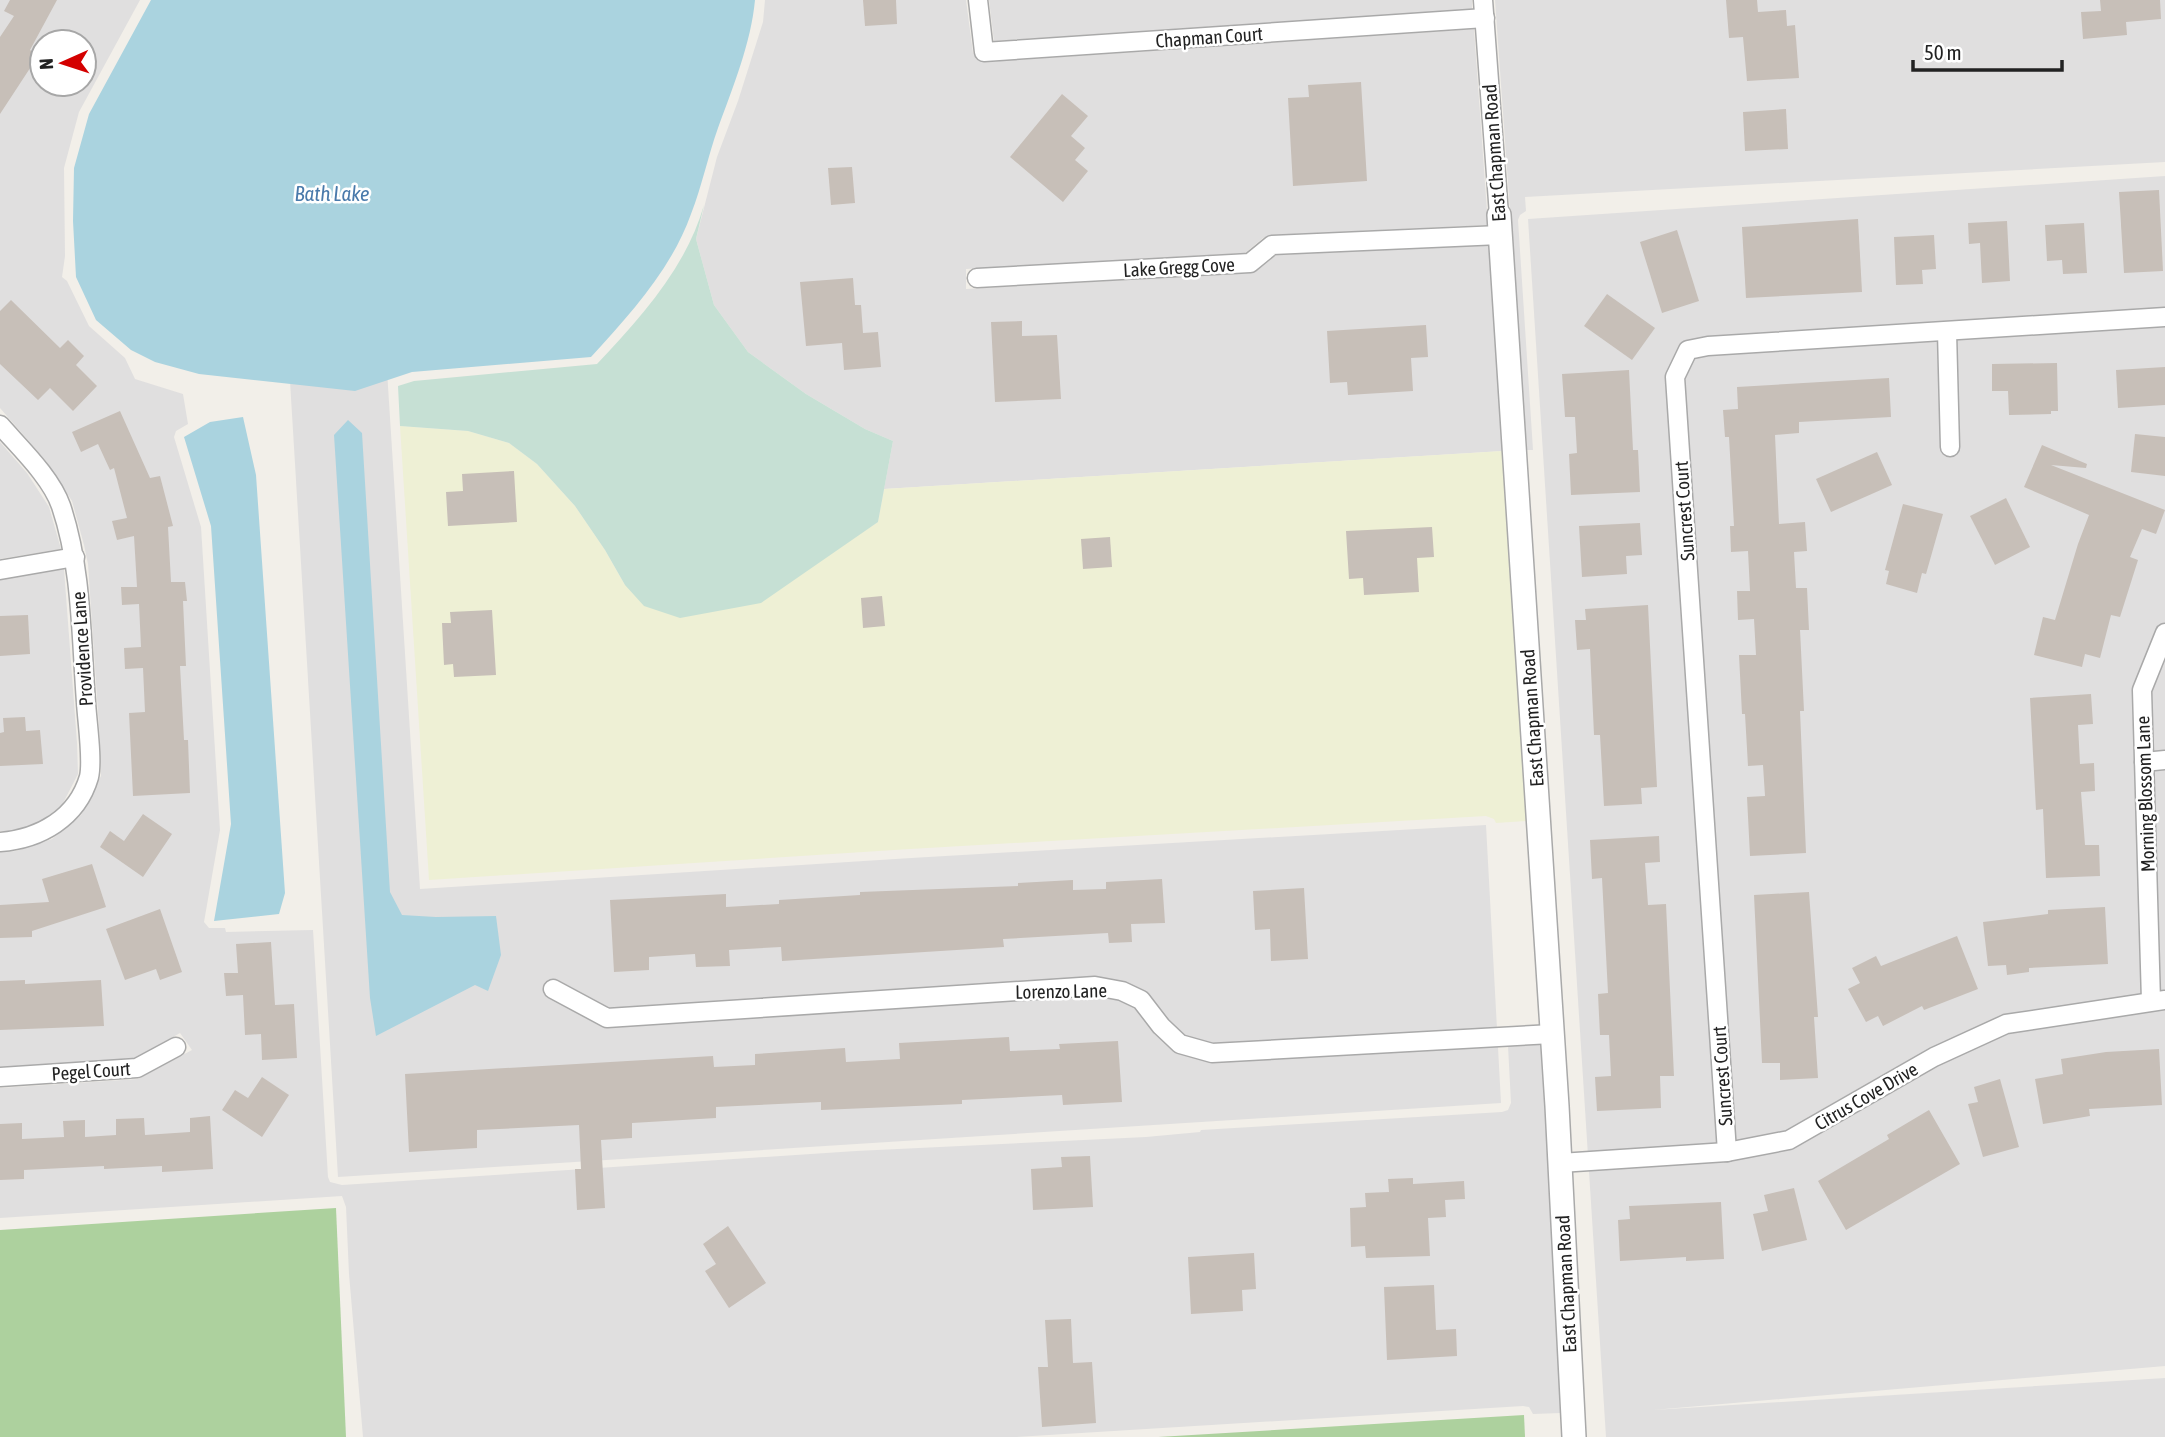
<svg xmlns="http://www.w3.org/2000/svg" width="2165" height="1437" font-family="'Asap Condensed',sans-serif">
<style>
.residential{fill:#e0dfdf;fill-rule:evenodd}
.farmland{fill:#eef0d5}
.forest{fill:#add19e}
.wetland{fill:#c6e0d4}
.water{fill:#aad3df}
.building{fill:#c7bfb8}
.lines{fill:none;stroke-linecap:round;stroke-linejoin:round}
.minor-casing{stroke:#a9a9a9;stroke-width:21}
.tertiary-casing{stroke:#a9a9a9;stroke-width:26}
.minor{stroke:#fff;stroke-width:18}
.tertiary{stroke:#fff;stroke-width:23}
.labels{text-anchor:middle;stroke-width:5;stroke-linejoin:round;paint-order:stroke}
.street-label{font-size:19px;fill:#222;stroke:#fff}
.water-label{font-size:21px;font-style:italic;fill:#4a7aab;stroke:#fff}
</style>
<rect width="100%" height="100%" fill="#f2efe9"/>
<!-- residential -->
<g class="residential">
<path d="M0,0H140L79,112L64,168L65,256L62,277L67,281L89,326L125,358L135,379L183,394L188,424L176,431L174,437L201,527L220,830L204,922L209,928H225L226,932L313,930L328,1177L330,1182L342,1185L856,1151L1146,1137L1200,1132L1201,1130L1502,1112L1508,1110L1511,1103L1508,1046L1542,1044L1561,1413L1533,1414L1529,1407L1523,1406L1016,1437H363L349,1274L346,1207L342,1196L0,1218V1088L138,1079L192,1050L180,1033L134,1059L0,1067V852L16,851L52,839L81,815L101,776L100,742L88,564L84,545L72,501L46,461L0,408ZM42,42H84V84H42Z"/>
<polygon points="765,0 966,0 973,53 985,62 1474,29 1488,225 1271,235 1263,238 1245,253 966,269 966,289 1250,273 1258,270 1276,255 1489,245 1503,451 884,489 893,441 865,429 806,394 748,352 714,305 696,239 717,157 738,101 763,22"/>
<polygon points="989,0 1472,0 1472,9 994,41"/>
<polygon points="1495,0 2165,0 2165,162 1525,197 1526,211 1520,215 1518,220 1533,450 1527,450"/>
<polygon points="2165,176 2165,1366 1653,1410 2165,1378 2165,1437 1606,1437 1528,219"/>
<polygon points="382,292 420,889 911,858 1486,825 1501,1103 338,1177 285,298"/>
<polygon points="0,442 27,473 49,507 61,549 0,559"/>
<polygon points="64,569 77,743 78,774 62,805 39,823 13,831 0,831 0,580"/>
</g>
<!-- farmland -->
<polygon class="farmland" points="400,426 468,431 509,443 537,464 575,506 605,550 625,585 826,556 878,522 884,489 1503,451 1527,821 1496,823 1494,819 1486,816 910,849 429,880"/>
<!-- forest -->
<g class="forest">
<polygon points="336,1208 346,1437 0,1437 0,1230"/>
<polygon points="1524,1415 1525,1437 1158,1437"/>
</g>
<!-- wetland -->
<path class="wetland" d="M704,205L696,239L714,305L748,352L806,394L865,429L893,441L878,522L761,603L680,618L644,606L625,585L605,550L575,506L537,464L509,443L468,431L400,426L398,386L414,381L597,364C641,317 686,268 704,205Z"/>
<!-- water -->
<g class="water">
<path d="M151,0H755C751,43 733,87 718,128C708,156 702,186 691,214C671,270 630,314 591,357L412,372L355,391L199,374L155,362L131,350L96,320L76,277L73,221L74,168L89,114Z"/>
<polygon points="243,417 256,475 285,893 279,914 214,921 231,824 211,526 184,437 210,422"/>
<polygon points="348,420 362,433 390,892 402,915 436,917 496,916 501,955 488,991 475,985 376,1036 370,998 334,435"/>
</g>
<!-- building -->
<g class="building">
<polygon points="10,0 57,0 30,50 38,56 0,114 0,37 14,16 4,11"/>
<polygon points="863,0 896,0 897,24 865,26"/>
<polygon points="1726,0 1757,0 1758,12 1786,10 1787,26 1795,25 1799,78 1747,81 1743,37 1729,38"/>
<polygon points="2100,0 2160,0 2161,19 2126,22 2127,35 2083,39 2081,12 2101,11"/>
<polygon points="1361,82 1367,181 1293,186 1288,98 1309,97 1308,85"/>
<polygon points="1062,94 1088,116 1071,136 1085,148 1075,160 1088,171 1063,202 1010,157"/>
<polygon points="1786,109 1788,149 1745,151 1743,112"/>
<polygon points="852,167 855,203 831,205 828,168"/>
<polygon points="2159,190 2163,271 2124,273 2119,192"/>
<polygon points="1858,219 1862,292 1746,298 1742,227"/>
<polygon points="2007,221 2010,281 1982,283 1980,243 1969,244 1968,223"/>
<polygon points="2084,223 2087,273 2063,274 2062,260 2047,261 2045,225"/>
<polygon points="1677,230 1699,301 1662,313 1640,242"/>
<polygon points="1934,235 1936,269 1922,270 1923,284 1896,285 1894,237"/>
<polygon points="853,278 855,305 861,305 863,333 878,332 881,367 844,370 842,343 806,346 800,282"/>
<polygon points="1607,294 1655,328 1632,360 1584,326"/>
<polygon points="11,300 60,348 68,340 84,356 76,365 97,386 73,411 50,388 38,400 0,364 0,311"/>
<polygon points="1022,321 1022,336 1057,335 1061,399 995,402 991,322"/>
<polygon points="1426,325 1428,357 1411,358 1413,391 1348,395 1347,382 1330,383 1327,331"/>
<polygon points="2057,363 2058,411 2051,411 2051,414 2009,415 2008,391 1992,391 1992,364"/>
<polygon points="2165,367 2165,405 2118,408 2116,370"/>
<polygon points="1629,370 1633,450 1638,450 1640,492 1571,495 1569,454 1577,453 1575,417 1565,417 1562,374"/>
<polygon points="1889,378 1891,417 1799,422 1799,433 1775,435 1779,524 1805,522 1807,551 1794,552 1796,588 1807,588 1809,630 1800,630 1804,711 1800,711 1806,853 1750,856 1747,797 1765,796 1763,765 1748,766 1745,714 1742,714 1739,655 1756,655 1754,619 1738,620 1737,591 1750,591 1748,551 1731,552 1730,526 1734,526 1729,437 1725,437 1723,410 1738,409 1737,387"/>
<polygon points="120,411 150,478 160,476 173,526 168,527 171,582 185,582 187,601 183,601 186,666 180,666 184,740 188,740 190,793 133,796 129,713 145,712 143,668 125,669 124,648 141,647 139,604 122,605 121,587 137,587 134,536 117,540 112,521 127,518 114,468 110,470 98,444 81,452 72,432"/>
<polygon points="2135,434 2165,437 2165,476 2131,472"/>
<polygon points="2042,445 2087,464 2086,468 2051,465 2165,510 2156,534 2142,529 2130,557 2138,560 2120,617 2111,615 2100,658 2085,654 2082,667 2034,655 2043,617 2055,620 2078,544 2089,515 2024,487"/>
<polygon points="1877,452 1892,485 1831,512 1816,479"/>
<polygon points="514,471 517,522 448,526 446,492 463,491 462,474"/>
<polygon points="2006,498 2030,547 1995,565 1970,516"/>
<polygon points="1903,504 1943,514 1926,574 1922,573 1917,593 1886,584 1889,571 1885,570"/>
<polygon points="1640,523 1642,555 1626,556 1627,574 1582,577 1579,526"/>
<polygon points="1432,527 1434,557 1417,558 1419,592 1364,595 1363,578 1349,579 1346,531"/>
<polygon points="1110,537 1112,567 1083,569 1081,539"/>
<polygon points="882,596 885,626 863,628 861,598"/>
<polygon points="1648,605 1657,787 1641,788 1642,804 1604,806 1600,735 1594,735 1590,649 1577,650 1575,620 1586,620 1585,609"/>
<polygon points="492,610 496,675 454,677 453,664 444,665 442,623 451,623 450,612"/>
<polygon points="28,615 30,654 0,656 0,616"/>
<polygon points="2091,694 2093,724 2078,725 2080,764 2094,763 2095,791 2081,792 2085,845 2099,845 2100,876 2046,878 2043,809 2036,810 2030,698"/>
<polygon points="25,717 26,731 40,730 43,764 0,766 0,733 4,732 3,718"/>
<polygon points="143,814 172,834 143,877 100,847 110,831 124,841"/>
<polygon points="1659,836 1660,862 1645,863 1648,905 1666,904 1674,1076 1660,1076 1661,1108 1597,1111 1595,1077 1611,1076 1609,1035 1600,1035 1598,994 1608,993 1602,878 1592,879 1590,840"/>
<polygon points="92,864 106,907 32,931 32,937 0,938 0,905 49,902 42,879"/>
<polygon points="1162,879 1165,923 1131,924 1132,942 1109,943 1108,933 1003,939 1004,947 782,961 781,947 729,950 730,966 696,967 695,954 649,957 649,970 614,972 610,900 726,894 726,907 779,904 779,900 860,895 860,892 1018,886 1018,883 1073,880 1073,890 1106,889 1106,882"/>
<polygon points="1304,888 1308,959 1271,961 1270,929 1255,930 1253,891"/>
<polygon points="1809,892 1818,1017 1814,1017 1818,1078 1780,1080 1780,1063 1762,1063 1754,895"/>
<polygon points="2105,907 2108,964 2029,968 2029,972 2007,975 2006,965 1988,966 1983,922 2048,914 2048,910"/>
<polygon points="160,909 182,972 160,980 156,969 125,980 106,929"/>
<polygon points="1957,936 1978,989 1924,1010 1922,1006 1883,1026 1878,1016 1866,1022 1848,989 1860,983 1852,968 1876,956 1881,966"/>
<polygon points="271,942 275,1005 294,1004 297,1058 262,1060 261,1034 245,1035 243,995 226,996 224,973 238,973 236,944"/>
<polygon points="25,980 25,984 101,980 104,1026 0,1030 0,981"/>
<polygon points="1009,1037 1010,1051 1060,1049 1059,1044 1118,1041 1122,1102 1063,1105 1062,1095 962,1100 962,1104 821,1110 821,1102 716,1107 716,1118 632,1123 632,1138 601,1140 605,1208 577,1210 575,1169 581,1169 579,1125 477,1130 477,1148 409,1152 405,1074 713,1056 714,1067 755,1065 755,1054 845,1048 846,1062 900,1059 899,1043"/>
<polygon points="2159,1049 2162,1105 2089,1109 2090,1116 2043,1124 2035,1079 2063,1074 2061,1059 2106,1052"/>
<polygon points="262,1077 289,1095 262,1137 222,1110 235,1090 248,1098"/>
<polygon points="2000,1079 2019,1147 1983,1157 1968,1104 1978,1102 1974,1087"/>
<polygon points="1929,1110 1960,1164 1846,1230 1818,1181 1889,1139 1887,1135"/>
<polygon points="210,1116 213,1169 162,1172 162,1166 104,1169 104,1166 24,1170 24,1179 0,1180 0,1124 22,1123 22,1139 64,1137 63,1121 85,1120 85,1137 116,1135 116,1119 144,1118 145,1135 190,1132 190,1118"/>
<polygon points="1090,1156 1093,1207 1033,1210 1031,1169 1062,1167 1061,1157"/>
<polygon points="1413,1178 1413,1184 1464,1181 1465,1199 1445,1200 1446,1217 1428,1218 1430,1256 1366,1258 1365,1246 1351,1247 1350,1208 1366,1207 1365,1193 1389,1192 1388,1179"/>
<polygon points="1794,1188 1807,1240 1762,1251 1753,1214 1768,1211 1764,1195"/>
<polygon points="1721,1202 1724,1259 1686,1261 1686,1257 1620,1261 1618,1220 1630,1219 1629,1206"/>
<polygon points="728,1226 766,1283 729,1308 705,1271 716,1264 703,1244"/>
<polygon points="1254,1253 1256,1289 1242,1290 1243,1311 1191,1314 1188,1257"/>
<polygon points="1434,1285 1436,1330 1456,1329 1457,1356 1387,1360 1384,1287"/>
<polygon points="1071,1319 1073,1363 1092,1362 1096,1423 1042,1427 1038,1367 1048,1367 1045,1320"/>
</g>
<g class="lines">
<defs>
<g id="minor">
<polyline points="978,0 984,52 1485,18"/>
<polyline points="1483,0 1499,215"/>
<polyline points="977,278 1250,263 1272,245 1500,235"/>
<polyline points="1947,332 1950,447"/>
<path d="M0,425C20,448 51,477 61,506C82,568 81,637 86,702C87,721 93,760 89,777C77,818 40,839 0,842"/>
<polyline points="0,570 75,557"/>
<polyline points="2144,762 2165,760"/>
<polyline points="553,989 607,1018 1095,986 1122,991 1141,1000 1161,1026 1180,1044 1212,1053 1552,1034"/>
<polyline points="2151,1001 2142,690 2165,633"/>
<polyline points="0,1077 137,1068 176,1047"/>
<polyline points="1727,1152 1675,377 1688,350 1708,346 2165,317"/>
<polyline points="1560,1163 1727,1152 1789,1140 1934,1057 2006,1024 2165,1000"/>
</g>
<polyline id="tertiary" points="1499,215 1557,1106 1574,1437"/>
</defs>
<!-- minor casing -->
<use href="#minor" class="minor-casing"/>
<!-- tertiary casing -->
<use href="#tertiary" class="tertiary-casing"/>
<!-- minor -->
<use href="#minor" class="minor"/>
<!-- tertiary -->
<use href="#tertiary" class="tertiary"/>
</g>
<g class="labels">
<!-- street labels -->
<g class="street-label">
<text transform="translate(1209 37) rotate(-4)" y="7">Chapman Court</text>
<text transform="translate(1494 153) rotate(-94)" y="7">East Chapman Road</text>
<text transform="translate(1179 267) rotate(-3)" y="7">Lake Gregg Cove</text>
<text transform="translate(1684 511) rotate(-94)" y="7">Suncrest Court</text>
<text transform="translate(82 649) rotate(-94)" y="7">Providence Lane</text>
<text transform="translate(1532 718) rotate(-94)" y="7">East Chapman Road</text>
<text transform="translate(2145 794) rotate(-92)" y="7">Morning Blossom Lane</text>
<text transform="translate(1061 991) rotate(-1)" y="7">Lorenzo Lane</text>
<text transform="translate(91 1071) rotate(-4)" y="7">Pegel Court</text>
<text transform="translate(1722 1076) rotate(-94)" y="7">Suncrest Court</text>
<text transform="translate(1866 1096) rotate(-30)" y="7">Citrus Cove Drive</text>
<text transform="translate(1566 1284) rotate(-93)" y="7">East Chapman Road</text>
</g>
<!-- water labels -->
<g class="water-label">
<text x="332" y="201">Bath Lake</text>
</g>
</g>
<!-- north arrow -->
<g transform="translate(63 63) rotate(267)"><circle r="33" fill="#ffffff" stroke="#a7a7a7" stroke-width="2"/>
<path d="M0-5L12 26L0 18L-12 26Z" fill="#d40000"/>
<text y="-10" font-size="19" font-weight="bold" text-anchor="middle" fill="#222222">N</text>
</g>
<!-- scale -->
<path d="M1913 60v10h149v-10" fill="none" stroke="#222222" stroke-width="3.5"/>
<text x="1924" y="60" font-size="21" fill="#222222" stroke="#ffffff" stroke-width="5" paint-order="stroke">50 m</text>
</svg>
